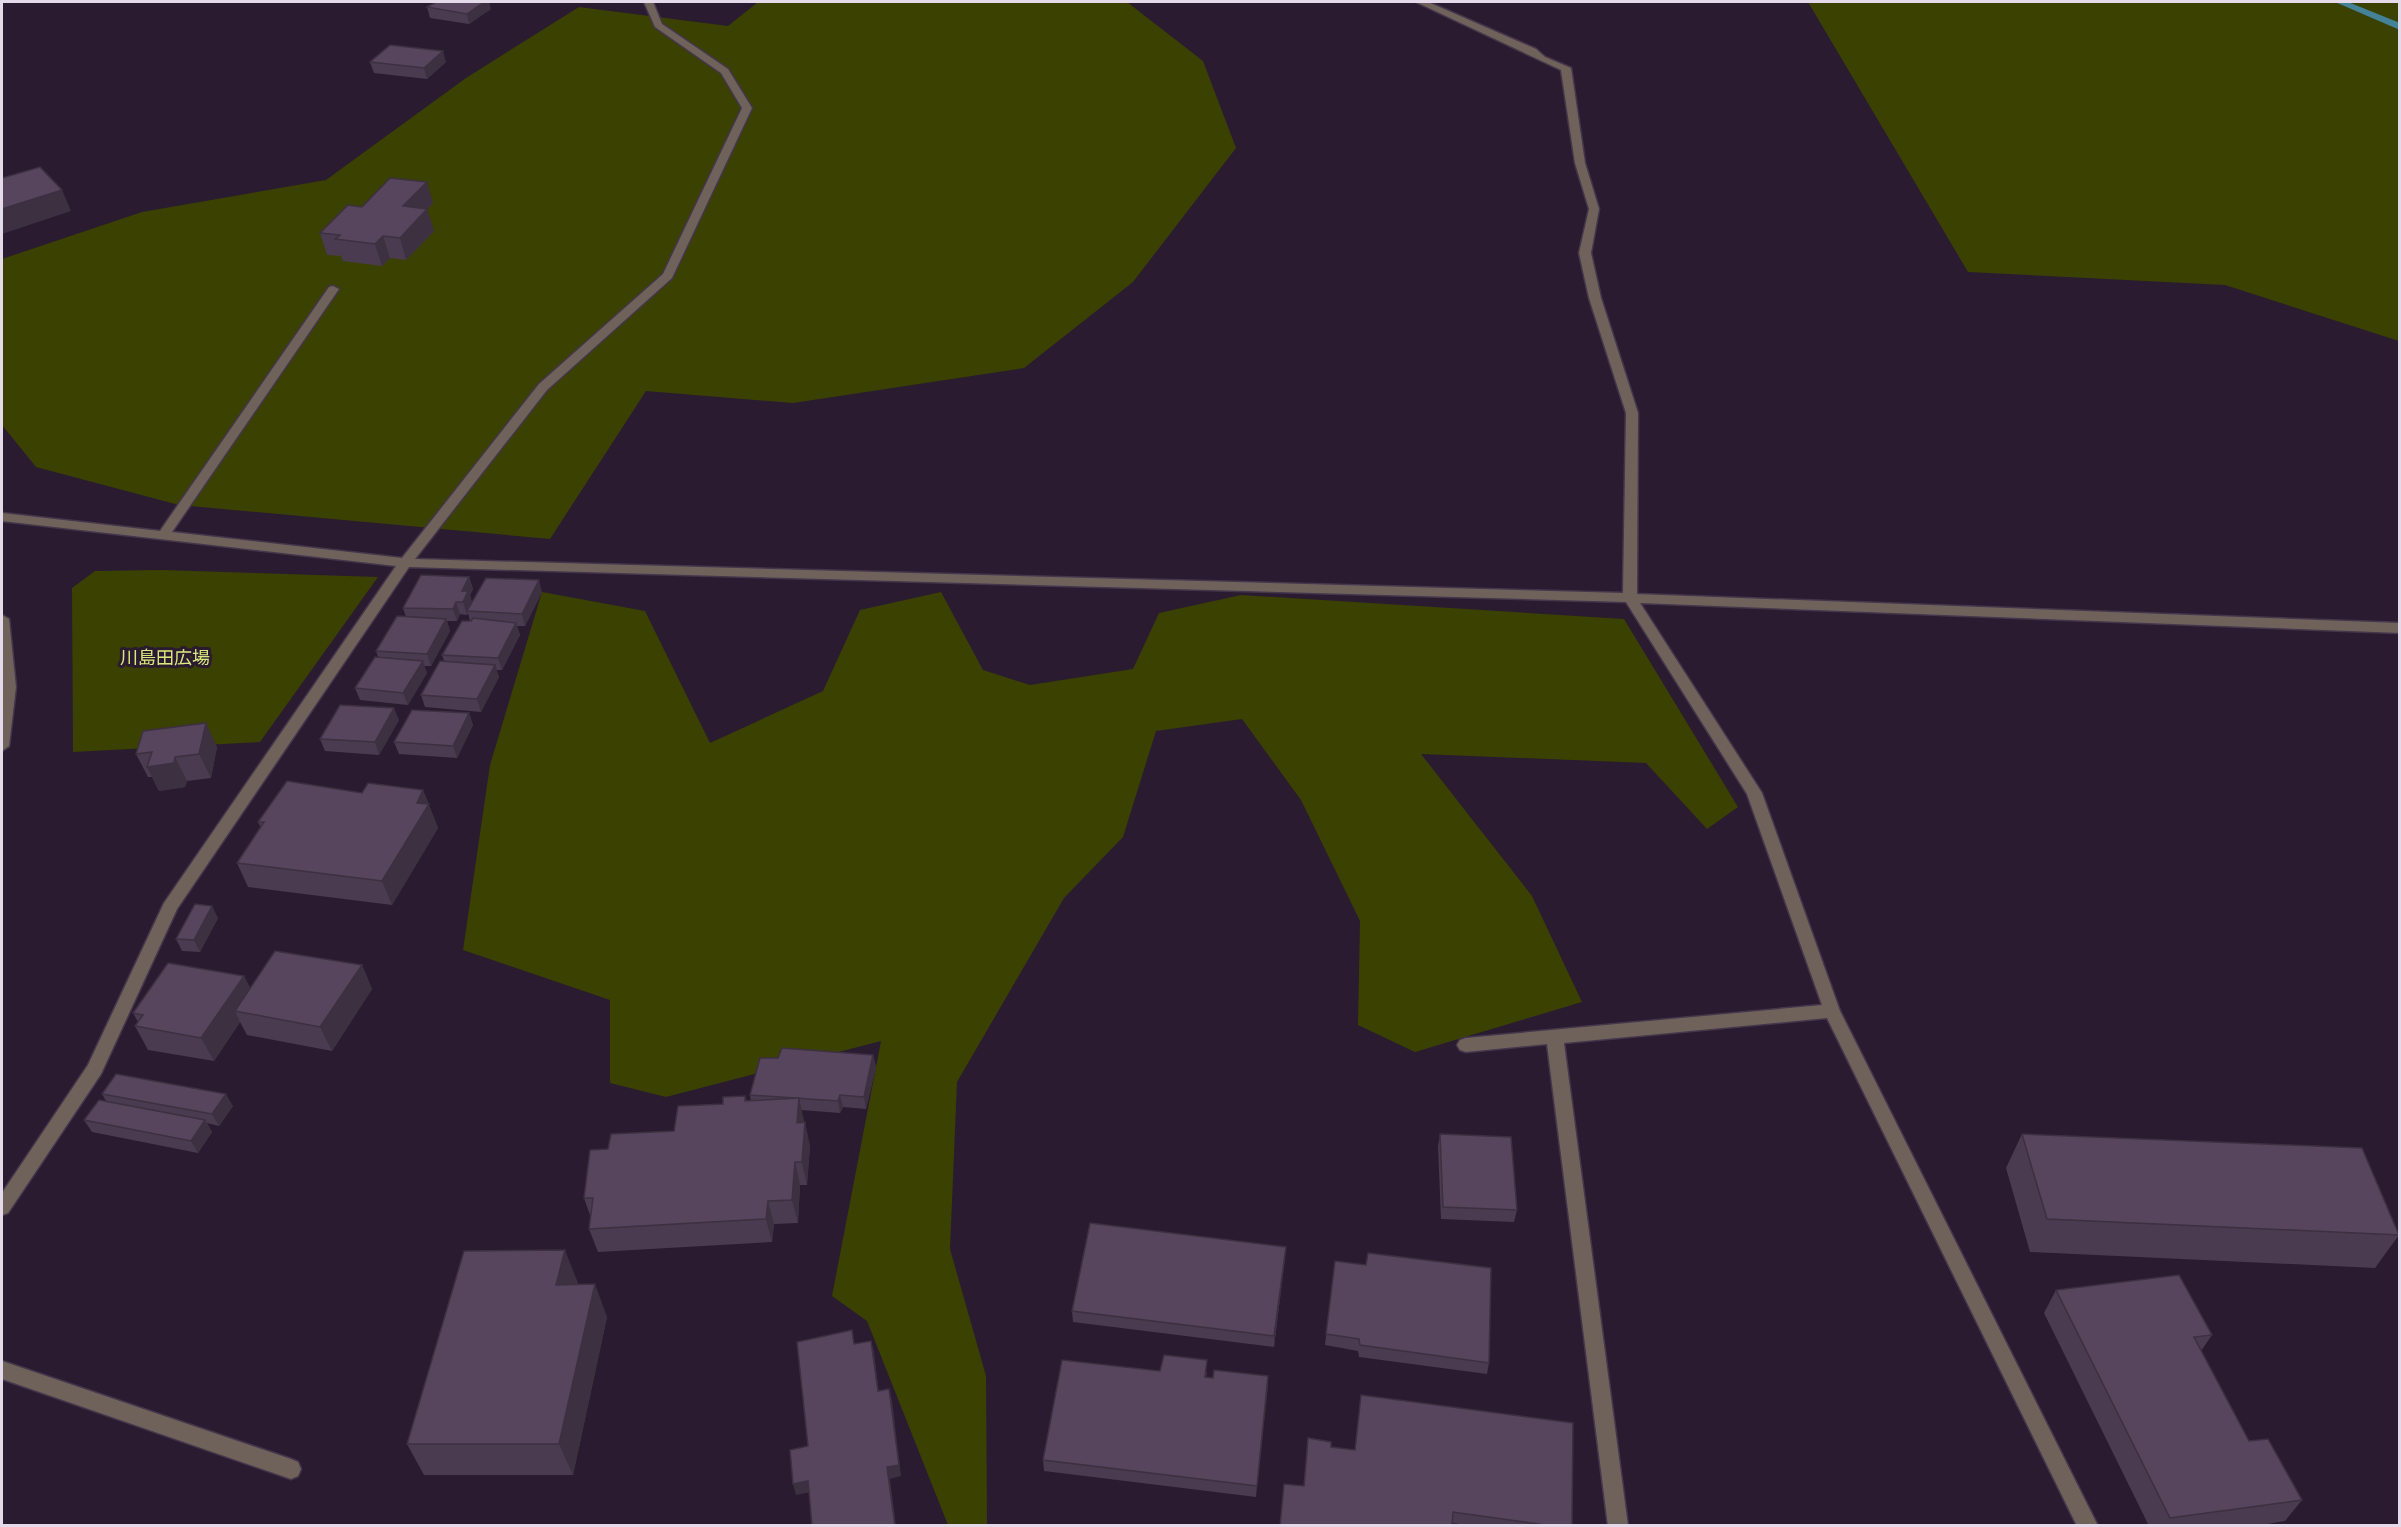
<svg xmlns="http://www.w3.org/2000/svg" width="2401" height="1527" font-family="Montserrat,'Noto Sans JP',sans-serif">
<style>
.green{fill:#3b4100}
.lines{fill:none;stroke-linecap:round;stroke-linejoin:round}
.stream{fill:#448297;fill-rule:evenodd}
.minor-casing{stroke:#44364b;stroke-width:3}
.minor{fill:#6f625b;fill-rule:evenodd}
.wall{fill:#4a3b50}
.shaded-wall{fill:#3c3041}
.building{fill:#56455d;stroke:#3c3041;stroke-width:1.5}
.labels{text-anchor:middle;stroke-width:6;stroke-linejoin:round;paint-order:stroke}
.park-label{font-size:18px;fill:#dae97d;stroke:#2a1b31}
</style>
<rect width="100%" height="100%" fill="#2a1b31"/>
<!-- green -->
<g class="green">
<polygon points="758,2 1127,2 1203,61 1236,148 1133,282 1024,368 793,403 646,391 550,539 179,505 36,467 2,425 2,259 142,212 326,180 466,78 579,7 728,26"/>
<polygon points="1808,2 2399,2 2399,341 2225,285 1968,272"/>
<polygon points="162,570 378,577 260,742 73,752 72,588 95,571"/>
<polygon points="542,592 645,611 710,743 823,691 860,610 941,592 983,670 1030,685 1133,669 1159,613 1241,595 1624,619 1738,807 1707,829 1646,763 1421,754 1532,896 1582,1002 1415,1052 1358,1025 1360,921 1301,800 1242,719 1156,731 1123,837 1064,898 957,1082 950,1249 986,1376 987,1525 948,1525 867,1321 832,1296 881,1041 666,1097 610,1083 610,1000 463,950 490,765"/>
</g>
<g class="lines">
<!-- stream -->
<polygon class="stream" points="2335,2 2348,2 2400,23 2400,30"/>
<defs>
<g id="minor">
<polygon points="644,2 653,2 662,24 728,69 752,108 672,278 547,390 415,559 1623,593 1626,413 1589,298 1579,253 1589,209 1575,163 1561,70 1416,2 1428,2 1536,49 1545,57 1571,68 1585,163 1599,209 1591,253 1601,298 1638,413 1637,594 2400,623 2400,633 1640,603 1762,793 1840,1011 2098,1526 2077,1526 1827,1018 1564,1043 1628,1526 1608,1526 1547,1044 1466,1052 1460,1050 1457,1045 1460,1040 1466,1038 1822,1005 1747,794 1626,602 409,567 177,909 101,1074 8,1213 2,1215 2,1193 88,1065 164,903 396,566 2,521 2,513 160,531 329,287 333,286 339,289 172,532 402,558 539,384 663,274 742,108 721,73 655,27"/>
<polygon points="2,615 9,619 16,687 9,746 2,751"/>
<polygon points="2,1361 291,1459 298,1462 301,1469 298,1476 291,1479 2,1379"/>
</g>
</defs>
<!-- minor casing -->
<use href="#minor" class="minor-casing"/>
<!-- minor -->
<use href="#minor" class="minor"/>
</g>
<!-- wall -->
<g class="wall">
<polygon points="427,7 491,9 469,24 430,18"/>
<polygon points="370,62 446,62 427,79 374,73"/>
<polygon points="433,203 427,209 434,231 406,260 390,258 382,266 343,261 341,256 327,255 320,233 362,207"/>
<polygon points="469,577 473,589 470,595 472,603 542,592 525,626 517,626 520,635 502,670 496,670 499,677 481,712 425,707 421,695 444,661 442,655 470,621 468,613 467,615 460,614 457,621 447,621 450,631 431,666 424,666 427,673 408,705 360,700 355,688 378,657 376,651 406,617 403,608"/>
<polygon points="469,713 473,725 457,758 399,754 394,742"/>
<polygon points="399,720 379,755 325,751 320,739"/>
<polygon points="143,731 217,747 211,778 187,781 185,787 159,791 152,777 148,777 136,754"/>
<polygon points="423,790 438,828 392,905 248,887 237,863 261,828 258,822 362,793"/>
<polygon points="218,918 200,952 182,951 176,939"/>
<polygon points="362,965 372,989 332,1051 247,1035 240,1022 214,1061 148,1050 135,1026 138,1022 133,1013 244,976 250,988"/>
<polygon points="873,1055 876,1067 866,1109 843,1107 840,1113 801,1110 810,1146 807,1185 800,1185 798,1223 774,1224 772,1242 598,1252 589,1229 591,1218 584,1198 608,1149 674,1131 723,1104 745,1096 747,1101 751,1101 750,1095 778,1058"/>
<polygon points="102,1094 233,1106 219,1126 207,1123 212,1132 198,1153 92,1132 84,1120 106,1101"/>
<polygon points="1440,1134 1517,1210 1514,1222 1441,1219 1438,1146"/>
<polygon points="2022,1134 2399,1235 2375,1268 2030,1252 2006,1168"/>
<polygon points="1286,1247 1285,1258 1274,1347 1073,1322 1072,1311"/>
<polygon points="1335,1261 1489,1363 1487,1374 1359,1357 1358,1351 1325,1345"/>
<polygon points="578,1283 577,1285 607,1317 573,1475 424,1475 407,1444"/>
<polygon points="2056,1290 2212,1335 2201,1351 2249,1441 2302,1500 2285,1521 2255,1526 2149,1526 2044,1313"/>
<polygon points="1160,1371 1207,1372 1206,1377 1213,1378 1268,1376 1256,1497 1044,1471 1043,1460"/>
<polygon points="1331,1447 1572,1526 1473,1526 1452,1523 1304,1486"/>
</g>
<!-- shaded-wall -->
<g class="shaded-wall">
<polygon points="484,2 489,2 491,9 469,24 467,14"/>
<polygon points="443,51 446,62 427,79 424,68"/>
<polygon points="427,182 433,203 427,209 434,231 406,260 400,238 403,206"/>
<polygon points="62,190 71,211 2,234 2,209"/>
<polygon points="383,236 390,258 382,266 375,244"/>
<polygon points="469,577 473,589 470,595 472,603 467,611 467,615 463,602 462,591"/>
<polygon points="539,580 542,592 525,626 522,614"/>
<polygon points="456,602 460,614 457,621 453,609"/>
<polygon points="446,619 450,631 431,666 427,654"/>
<polygon points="516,623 520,635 502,670 498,658"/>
<polygon points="423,661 427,673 408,705 403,693"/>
<polygon points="495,665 499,677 481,712 477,699"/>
<polygon points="394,708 399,720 379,755 375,742"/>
<polygon points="469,713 473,725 457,758 453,746"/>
<polygon points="206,723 217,747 211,778 199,754"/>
<polygon points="175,757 187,781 185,787 159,791 147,767"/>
<polygon points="423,790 438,828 392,905 382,881"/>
<polygon points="212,906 218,918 200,952 194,940"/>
<polygon points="362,965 372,989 332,1051 320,1027"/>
<polygon points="244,976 256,999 235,1011 240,1022 214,1061 201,1038"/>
<polygon points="873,1055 876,1067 866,1109 864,1097"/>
<polygon points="226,1094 233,1106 219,1126 212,1114"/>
<polygon points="840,1095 843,1107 840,1113 838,1101"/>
<polygon points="799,1098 804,1121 802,1146 797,1123"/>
<polygon points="205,1120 212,1132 198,1153 191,1141"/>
<polygon points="805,1122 810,1146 807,1185 802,1162"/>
<polygon points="795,1162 800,1185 798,1223 792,1200"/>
<polygon points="768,1201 774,1224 772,1242 766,1219"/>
<polygon points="1286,1247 1285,1258 1274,1347 1274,1336"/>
<polygon points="565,1250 578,1283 570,1317 556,1285"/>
<polygon points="595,1284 607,1317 573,1475 559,1444"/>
<polygon points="871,1341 874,1352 880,1402 878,1391"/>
<polygon points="1268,1376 1268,1387 1256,1497 1257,1486"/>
<polygon points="889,1389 892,1400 901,1476 890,1479 896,1526 895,1526 887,1467"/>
<polygon points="808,1481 811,1492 796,1495 793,1484"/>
</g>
<!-- building -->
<g class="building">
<polygon points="436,2 484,2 467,14 427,7"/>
<polygon points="390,45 443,51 424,68 370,62"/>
<polygon points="40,167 62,190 2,209 2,178"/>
<polygon points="390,178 427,182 403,206 427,209 400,238 383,236 375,244 335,239 340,235 320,233 348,205 362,207"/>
<polygon points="421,575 469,577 462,591 468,591 463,602 456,602 453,609 403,608"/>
<polygon points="486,578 539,580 522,614 467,611"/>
<polygon points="397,616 446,619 427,654 376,651"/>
<polygon points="473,618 516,623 498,658 442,655 462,621 471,621"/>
<polygon points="375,657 423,661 403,693 355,688"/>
<polygon points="440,661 495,665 477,699 421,695"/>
<polygon points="340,705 394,708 375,742 320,739"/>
<polygon points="412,710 469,713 453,746 394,742"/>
<polygon points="206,723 199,754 175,757 174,763 147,767 152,752 136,754 143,731"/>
<polygon points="287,781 362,793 368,783 423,790 417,803 429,804 382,881 237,863 264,822 258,822"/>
<polygon points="195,904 212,906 194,940 176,939"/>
<polygon points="275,951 362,965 320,1027 235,1011"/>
<polygon points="168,963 244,976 201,1038 135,1026 143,1015 133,1013"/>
<polygon points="782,1048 873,1055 864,1097 840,1095 838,1101 750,1095 760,1058 778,1058"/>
<polygon points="116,1074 226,1094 212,1114 102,1094"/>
<polygon points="745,1096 745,1101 799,1098 797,1123 805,1122 802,1162 795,1162 792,1200 768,1201 766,1219 589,1229 593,1198 584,1198 590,1150 608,1149 611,1134 674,1131 678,1106 723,1104 723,1097"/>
<polygon points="99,1100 205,1120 191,1141 84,1120"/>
<polygon points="1440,1134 1511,1137 1517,1210 1443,1207"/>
<polygon points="2022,1134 2362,1148 2399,1235 2047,1219"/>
<polygon points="1090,1223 1286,1247 1274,1336 1072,1311"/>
<polygon points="565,1250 556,1285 595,1284 559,1444 407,1444 464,1251"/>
<polygon points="1368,1253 1491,1268 1489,1363 1360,1345 1359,1339 1326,1334 1335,1261 1366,1265"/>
<polygon points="2179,1275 2212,1335 2194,1337 2249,1441 2268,1439 2302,1500 2170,1518 2056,1290"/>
<polygon points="852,1330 854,1344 871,1341 878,1391 889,1389 899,1465 887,1467 895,1526 812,1526 808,1481 793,1484 790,1450 808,1446 797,1342"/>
<polygon points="1164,1355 1207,1360 1205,1377 1213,1378 1214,1370 1268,1376 1257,1486 1043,1460 1062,1360 1160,1371"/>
<polygon points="1361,1395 1573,1423 1572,1526 1552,1526 1453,1512 1452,1526 1280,1526 1284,1484 1304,1486 1308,1438 1331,1442 1331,1447 1355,1450"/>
</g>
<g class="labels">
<!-- park labels -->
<g class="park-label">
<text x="165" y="664">川島田広場</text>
</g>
</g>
<!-- border -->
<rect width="2401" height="1527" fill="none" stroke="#e4dae9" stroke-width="6"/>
</svg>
